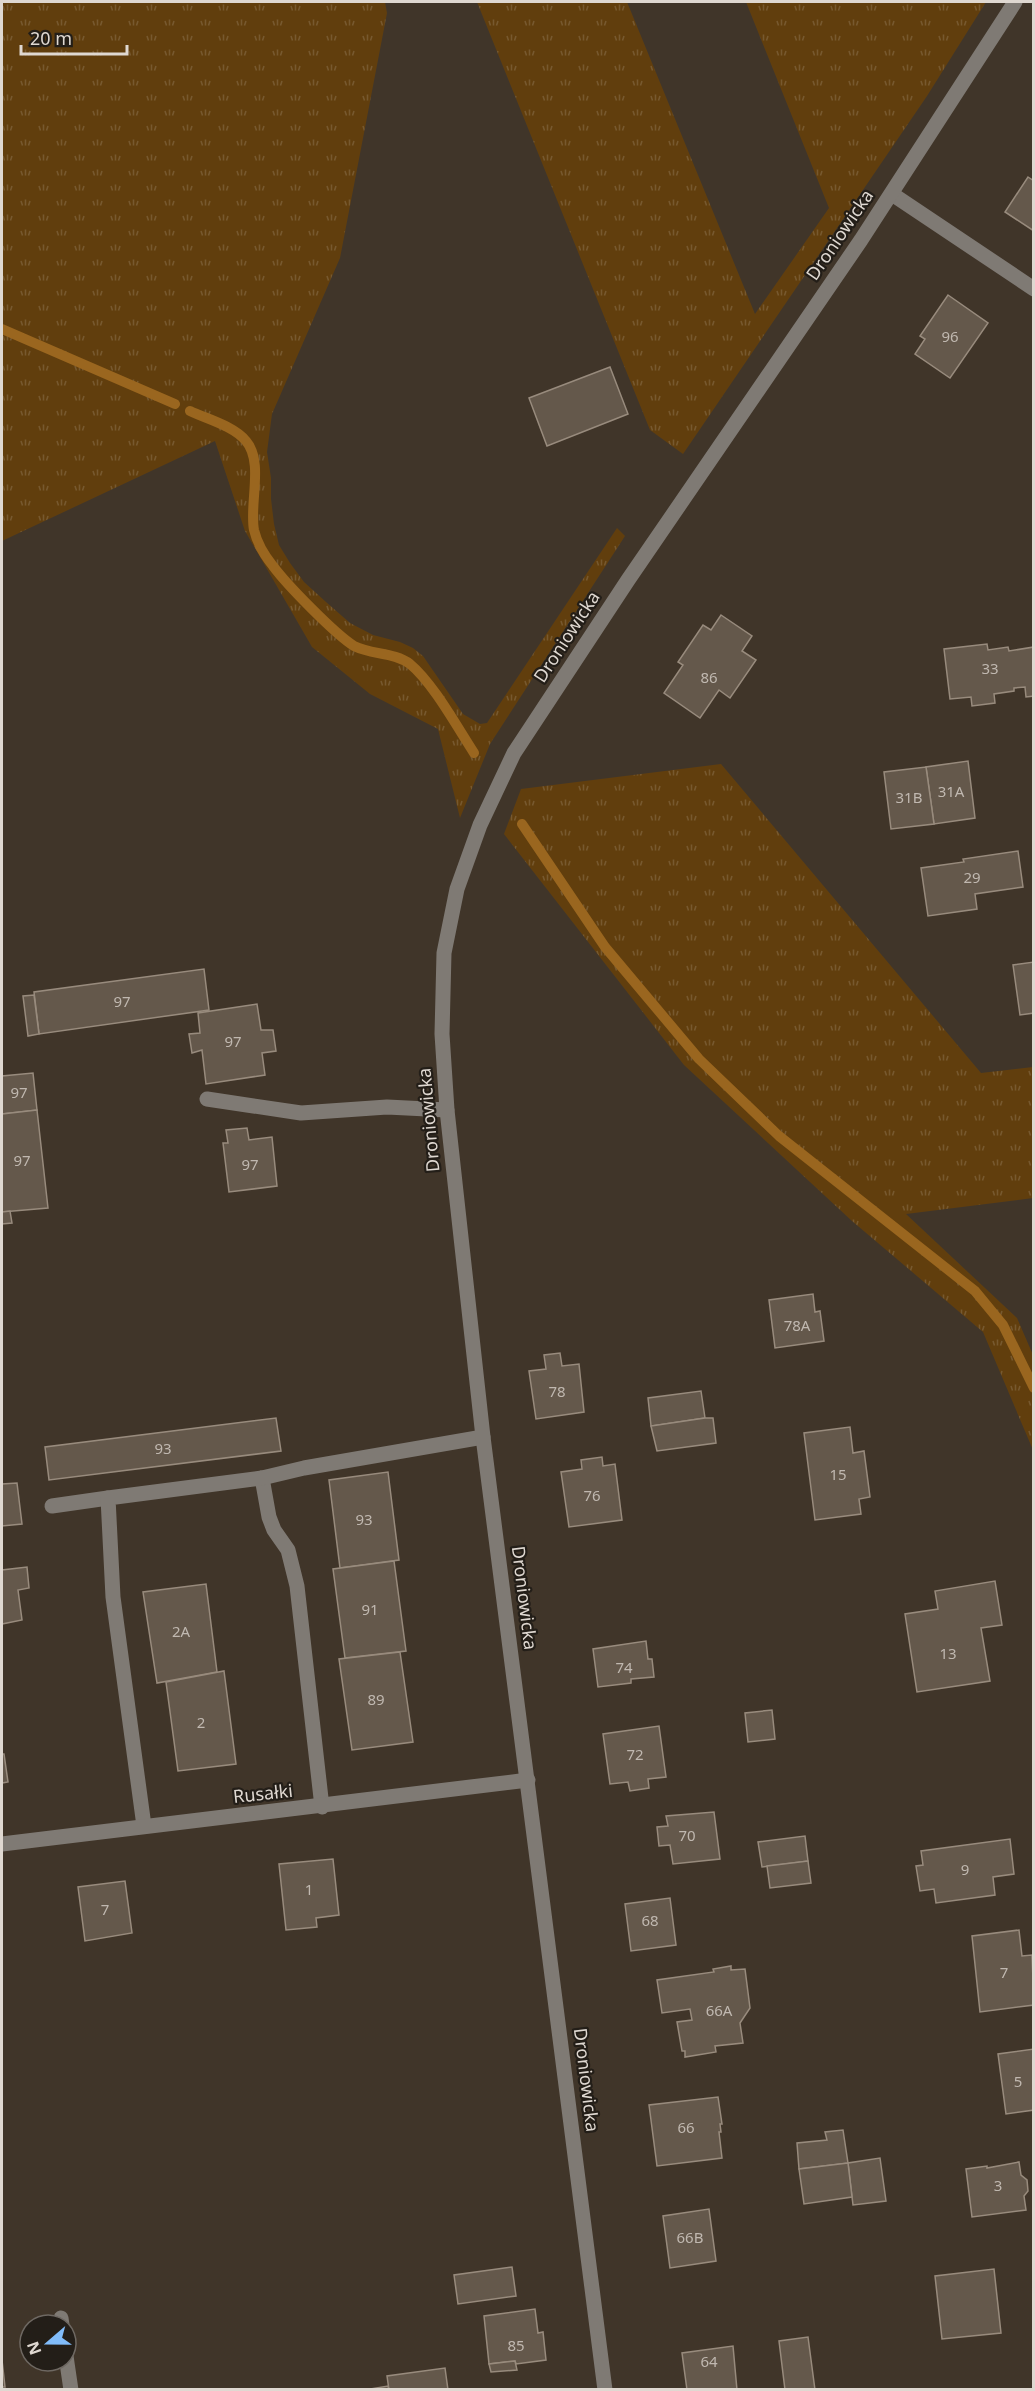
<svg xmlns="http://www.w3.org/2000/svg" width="1035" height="2391" font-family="'Noto Sans',sans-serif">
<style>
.grass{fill:url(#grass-tufts)}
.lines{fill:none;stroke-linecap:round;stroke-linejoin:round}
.stream{stroke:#9a661f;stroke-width:10}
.building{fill:#64584b;stroke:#988b7d;stroke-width:1.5}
.minor{stroke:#7f7a74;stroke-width:15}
.labels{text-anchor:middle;stroke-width:4.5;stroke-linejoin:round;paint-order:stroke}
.number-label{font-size:15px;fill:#c0b8b0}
.street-label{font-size:18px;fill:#dfd8d1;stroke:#231e18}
</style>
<defs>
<pattern id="grass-tufts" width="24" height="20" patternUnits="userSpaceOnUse" patternTransform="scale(1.5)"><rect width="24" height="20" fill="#613e0d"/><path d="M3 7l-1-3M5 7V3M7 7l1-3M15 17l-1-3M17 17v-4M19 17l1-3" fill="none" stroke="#77592f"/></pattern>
</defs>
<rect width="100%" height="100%" fill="#403529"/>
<!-- grass -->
<g class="grass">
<polygon points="2,2 385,2 387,13 340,258 272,414 267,452 271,478 271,499 274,524 279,545 290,563 304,582 326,602 350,623 373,635 400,642 413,648 423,656 463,714 480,724 487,723 617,528 625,536 490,744 460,818 438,729 370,694 312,647 245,531 215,441 2,541"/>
<polygon points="477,2 627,2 755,314 829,208 746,2 986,2 927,96 683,454 650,430"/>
<polygon points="721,764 981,1073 1033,1067 1033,1198 906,1214 1017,1318 1033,1355 1033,1450 983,1332 852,1221 684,1065 504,834 521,789"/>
</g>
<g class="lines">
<!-- stream -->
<g class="stream">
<polyline points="2,329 175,404"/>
<path d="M190,411C207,419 234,426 246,441C264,462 249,504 254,530C257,543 265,556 273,566C287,585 335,634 354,646C372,655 394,652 410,664C433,683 457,727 474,753"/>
<polyline points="522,824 605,947 699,1059 779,1136 975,1291 1003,1325 1034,1388"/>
</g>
</g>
<!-- building -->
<g class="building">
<polygon points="1028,177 1034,181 1034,231 1005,212"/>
<polygon points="948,295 988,323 950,378 915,354 925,339 920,336"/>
<polygon points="610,367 628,414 547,446 529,398"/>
<polygon points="721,615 752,636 742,651 756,660 730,698 719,690 700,718 664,693 683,665 678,662 703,625 711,630"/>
<polygon points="987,644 988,650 1008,647 1009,651 1034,647 1034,696 1026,697 1025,687 1014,688 1014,691 994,694 995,703 972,706 971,697 950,699 944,649"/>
<polygon points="968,761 975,818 934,824 926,767"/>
<polygon points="926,767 934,824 891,829 884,772"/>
<polygon points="1018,851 1023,887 975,894 977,909 928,916 921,868 964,862 963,859"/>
<polygon points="1034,962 1034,1013 1020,1015 1013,965"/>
<polygon points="204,969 209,1010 39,1034 34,992"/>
<polygon points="34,995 39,1034 28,1036 23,996"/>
<polygon points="257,1004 261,1030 273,1030 276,1051 262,1053 265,1075 206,1084 202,1050 192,1053 189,1034 200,1033 198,1013"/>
<polygon points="33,1073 37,1110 2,1114 2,1076"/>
<polygon points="37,1110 48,1208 2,1212 2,1114"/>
<polygon points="247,1128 249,1140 272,1137 277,1186 229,1192 223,1143 228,1143 226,1130"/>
<polygon points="10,1211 12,1223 2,1224 2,1212"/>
<polygon points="813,1294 815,1312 820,1311 824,1341 775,1348 769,1300"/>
<polygon points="560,1353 562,1366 579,1364 584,1412 536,1419 529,1371 546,1369 544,1355"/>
<polygon points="701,1391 705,1418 651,1426 648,1398"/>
<polygon points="276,1418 281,1451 49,1480 45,1447"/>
<polygon points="705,1418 713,1418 716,1443 657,1451 651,1426"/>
<polygon points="850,1427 853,1453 864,1451 870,1497 859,1499 861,1514 815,1520 804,1433"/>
<polygon points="602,1457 603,1466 615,1464 622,1520 569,1527 561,1472 582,1469 581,1460"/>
<polygon points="388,1472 399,1560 340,1568 329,1480"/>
<polygon points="17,1483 22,1524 2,1526 2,1484"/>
<polygon points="394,1561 406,1651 345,1658 333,1569"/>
<polygon points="27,1567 29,1588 18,1590 22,1620 2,1624 2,1570"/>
<polygon points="995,1581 1002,1625 981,1628 990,1681 917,1692 905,1614 938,1609 935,1591"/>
<polygon points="206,1584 217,1672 157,1683 143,1592"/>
<polygon points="646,1641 648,1659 652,1659 654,1677 631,1679 631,1683 598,1687 593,1649"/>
<polygon points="400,1652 413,1742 352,1750 339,1659"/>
<polygon points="224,1671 236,1764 178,1771 166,1682"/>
<polygon points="772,1710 775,1739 748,1742 745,1713"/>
<polygon points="659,1726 666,1777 648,1779 649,1788 630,1791 628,1782 610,1784 603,1734"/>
<polygon points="2,1754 4,1754 8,1782 2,1783"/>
<polygon points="714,1812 720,1859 673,1864 670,1845 659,1846 657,1827 668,1826 666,1816"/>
<polygon points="805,1836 808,1861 762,1867 758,1842"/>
<polygon points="1010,1839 1014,1874 993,1877 995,1895 936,1903 934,1889 920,1891 916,1866 923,1865 921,1851"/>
<polygon points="333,1859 339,1915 316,1918 317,1927 286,1930 279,1864"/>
<polygon points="808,1861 811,1883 770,1888 767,1866"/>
<polygon points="125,1881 132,1933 85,1941 78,1887"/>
<polygon points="670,1898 676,1945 631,1951 625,1904"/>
<polygon points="1019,1930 1022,1956 1032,1955 1034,2005 980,2012 972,1936"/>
<polygon points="731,1966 731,1970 745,1969 750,2008 740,2023 743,2043 715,2046 716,2052 685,2057 685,2051 682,2051 677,2022 692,2020 690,2009 662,2013 657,1980 714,1972 713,1969"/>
<polygon points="1034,2049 1034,2110 1006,2114 998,2054"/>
<polygon points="718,2097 722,2124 720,2124 721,2132 719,2132 722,2158 657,2166 649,2105"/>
<polygon points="843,2130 848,2163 799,2169 797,2143 827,2140 825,2132"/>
<polygon points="880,2158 886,2201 853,2205 848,2163"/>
<polygon points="1019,2162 1021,2175 1027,2180 1028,2191 1024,2196 1026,2210 972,2217 966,2169 987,2166 987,2168"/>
<polygon points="848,2163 852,2197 804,2204 799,2169"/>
<polygon points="709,2209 716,2261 670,2268 663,2216"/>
<polygon points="512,2267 516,2296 458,2304 454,2275"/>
<polygon points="994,2269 1001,2333 942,2339 935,2276"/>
<polygon points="535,2309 538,2333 543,2332 546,2360 516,2364 515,2361 489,2364 484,2316"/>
<polygon points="808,2337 815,2390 785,2390 779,2341"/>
<polygon points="733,2346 737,2390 687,2390 682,2353"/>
<polygon points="2,2360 5,2387 2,2387"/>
<polygon points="515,2361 517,2370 491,2372 489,2364"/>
<polygon points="445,2368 448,2390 389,2390 387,2376"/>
<polygon points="388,2386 389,2390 371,2390 371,2389"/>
</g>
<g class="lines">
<!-- minor -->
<g class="minor">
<polyline points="892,194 1034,289"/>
<polyline points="207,1099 301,1113 387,1107 447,1110"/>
<polyline points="262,1478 269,1517 274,1530 288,1550 297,1586 322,1807"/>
<polyline points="52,1506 108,1498"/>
<polyline points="144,1826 113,1597 108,1498 262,1478 304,1468 483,1437"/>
<polyline points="2,1844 528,1780"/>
<polyline points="61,2318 62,2325"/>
<polyline points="66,2356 71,2390"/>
<polyline points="605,2390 483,1437 447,1110 442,1034 444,953 457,889 480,825 514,753 628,580 861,240 1015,2"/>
</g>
</g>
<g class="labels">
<!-- number labels -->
<g class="number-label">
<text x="950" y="342">96</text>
<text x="990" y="674">33</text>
<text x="709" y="683">86</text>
<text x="951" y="797">31A</text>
<text x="909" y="803">31B</text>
<text x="972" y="883">29</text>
<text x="122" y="1007">97</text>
<text x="233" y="1047">97</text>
<text x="19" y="1098">97</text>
<text x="22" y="1166">97</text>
<text x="250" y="1170">97</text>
<text x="797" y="1331">78A</text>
<text x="557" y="1397">78</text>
<text x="163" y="1454">93</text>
<text x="838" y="1480">15</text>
<text x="592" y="1501">76</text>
<text x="364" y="1525">93</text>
<text x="370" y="1615">91</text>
<text x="181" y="1637">2A</text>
<text x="948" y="1659">13</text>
<text x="624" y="1673">74</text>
<text x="376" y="1705">89</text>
<text x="201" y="1728">2</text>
<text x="635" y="1760">72</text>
<text x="687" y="1841">70</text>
<text x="965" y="1875">9</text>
<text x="309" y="1895">1</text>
<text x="105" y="1915">7</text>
<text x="650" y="1926">68</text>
<text x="1004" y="1978">7</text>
<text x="719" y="2016">66A</text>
<text x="1018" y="2087">5</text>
<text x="686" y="2133">66</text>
<text x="998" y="2191">3</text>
<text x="690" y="2243">66B</text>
<text x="516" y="2351">85</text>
<text x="709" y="2367">64</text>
</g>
<!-- street labels -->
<g class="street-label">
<text transform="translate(840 235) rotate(-56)" y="6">Droniowicka</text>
<text transform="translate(567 637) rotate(-57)" y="6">Droniowicka</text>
<text transform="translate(429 1120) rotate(-95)" y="6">Droniowicka</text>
<text transform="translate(524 1598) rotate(83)" y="6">Droniowicka</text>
<text transform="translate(263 1794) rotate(-6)" y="6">Rusałki</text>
<text transform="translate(586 2080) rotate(83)" y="6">Droniowicka</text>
</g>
</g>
<!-- border -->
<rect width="1035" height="2391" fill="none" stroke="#dfd8d1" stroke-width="6"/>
<!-- north arrow -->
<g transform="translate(48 2343) rotate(250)"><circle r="28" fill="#231e18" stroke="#6e6862" stroke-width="1.5"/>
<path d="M0-4.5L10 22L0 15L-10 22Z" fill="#81bcfa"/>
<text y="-9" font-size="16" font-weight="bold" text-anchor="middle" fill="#dfd8d1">N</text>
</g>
<!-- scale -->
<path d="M21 45v9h106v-9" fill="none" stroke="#dfd8d1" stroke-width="3"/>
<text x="30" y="45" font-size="18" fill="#dfd8d1" stroke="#231e18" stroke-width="4.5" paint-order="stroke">20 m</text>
</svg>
